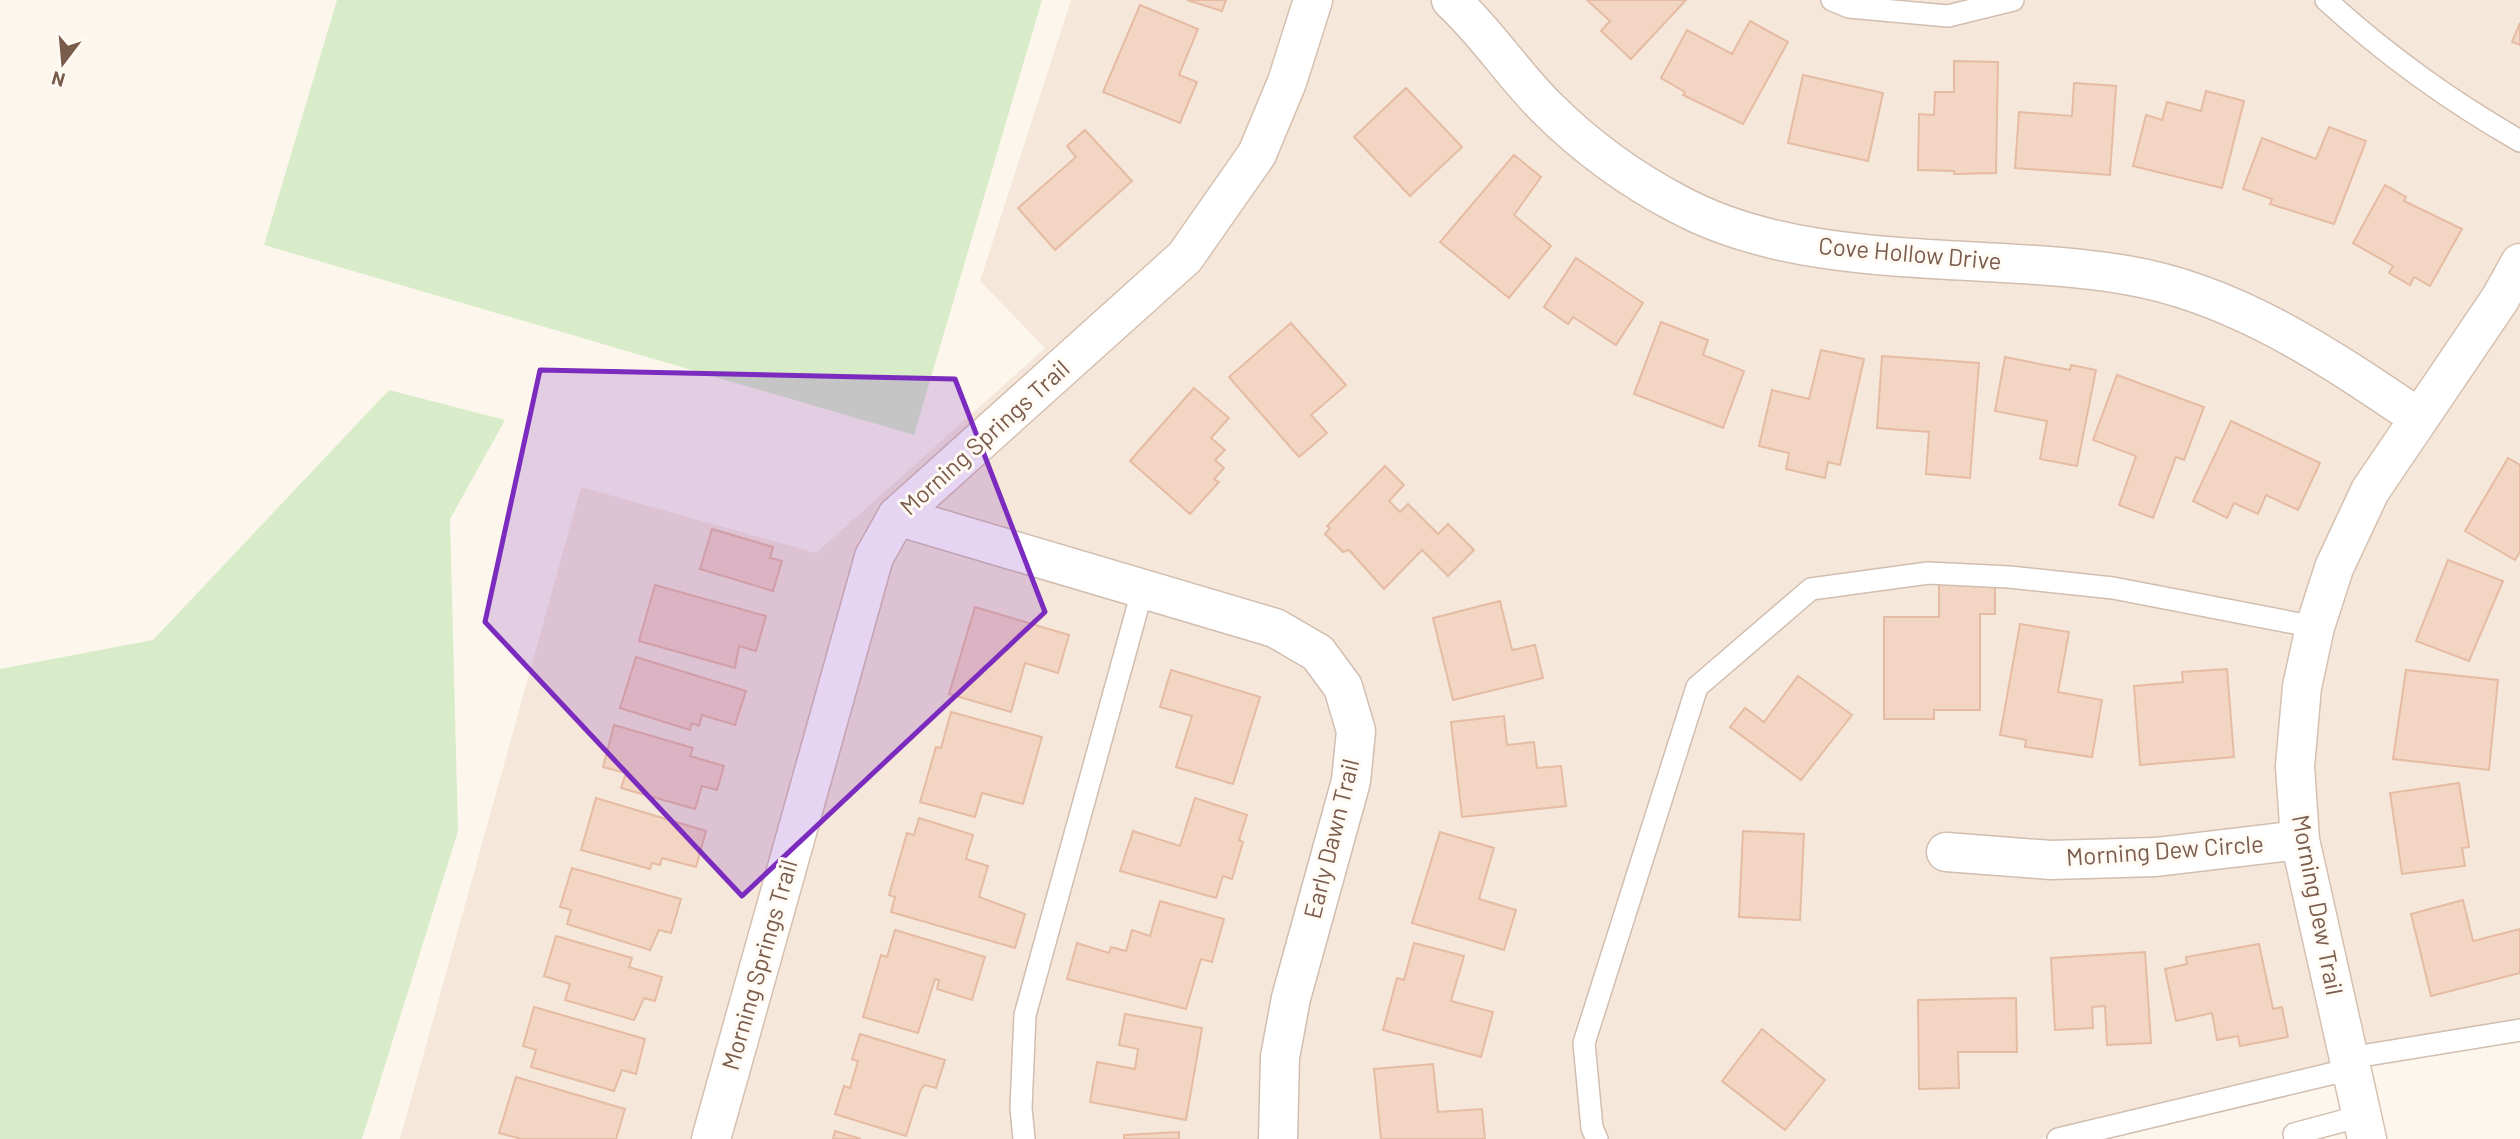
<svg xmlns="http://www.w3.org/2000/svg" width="2520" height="1139" font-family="Barlow,sans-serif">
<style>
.residential{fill:#f5e8da}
.green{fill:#d8ecc9}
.building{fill:#f3d5c3;stroke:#e6bba3;stroke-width:2}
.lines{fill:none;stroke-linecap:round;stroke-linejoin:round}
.lane-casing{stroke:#d1beb0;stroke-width:24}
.street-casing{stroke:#d1beb0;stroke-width:41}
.secondary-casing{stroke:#d6c0b0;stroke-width:41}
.lane{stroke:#fff;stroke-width:21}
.street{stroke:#fff;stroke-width:38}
.secondary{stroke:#fff;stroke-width:38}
.marked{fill:#7b2cbf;fill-opacity:0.2;stroke:#7b2cbf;stroke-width:5;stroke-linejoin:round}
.labels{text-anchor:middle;stroke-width:6;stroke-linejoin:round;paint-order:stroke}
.street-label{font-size:24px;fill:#7a5c4d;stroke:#fffaf3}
</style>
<rect width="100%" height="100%" fill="#fdf6ec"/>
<!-- residential -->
<polygon class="residential" points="1071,0 2520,0 2520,1032 2039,1139 400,1139 581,487 816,553 1045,348 980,281"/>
<!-- green -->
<g class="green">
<polygon points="337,0 1042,0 914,435 264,245"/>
<polygon points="389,390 505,420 450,519 458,831 362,1139 0,1139 0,669 153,640"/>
</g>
<!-- building -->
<g class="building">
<polygon points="1187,0 1226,0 1222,11"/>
<polygon points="1587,0 1686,0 1631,59 1601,31 1610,21"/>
<polygon points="1140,5 1198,29 1179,75 1197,82 1180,123 1103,92"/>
<polygon points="1750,21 1788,42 1743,124 1683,95 1685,92 1661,78 1687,30 1732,54"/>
<polygon points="2520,23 2520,45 2512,42"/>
<polygon points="1954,61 1998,62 1996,173 1954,174 1954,171 1918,170 1919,114 1934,115 1935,92 1954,92"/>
<polygon points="1803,75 1883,93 1868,161 1788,143"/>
<polygon points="2074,83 2116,86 2110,175 2015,168 2019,112 2072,116"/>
<polygon points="1406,88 1462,147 1410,196 1354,137"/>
<polygon points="2206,91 2244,101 2222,188 2133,166 2146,115 2162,120 2167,102 2201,111"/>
<polygon points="2329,127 2366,141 2334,224 2270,204 2272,199 2243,189 2262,138 2316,159"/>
<polygon points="1085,130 1132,181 1055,250 1018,208 1076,157 1067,146"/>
<polygon points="1514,155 1541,177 1514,215 1551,246 1509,298 1440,242"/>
<polygon points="2385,185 2406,197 2404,201 2462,229 2430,286 2414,277 2410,285 2389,273 2393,266 2353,243"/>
<polygon points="1576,258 1643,303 1616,345 1573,317 1568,324 1544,307"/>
<polygon points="1661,322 1708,340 1703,355 1744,371 1723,428 1634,394"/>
<polygon points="1291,323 1346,385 1311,415 1327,433 1299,457 1229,377"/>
<polygon points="1821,350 1864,359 1840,465 1828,462 1825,478 1786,469 1789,453 1759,446 1772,390 1809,399"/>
<polygon points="1882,356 1979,363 1970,478 1926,474 1929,432 1877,428"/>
<polygon points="2005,357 2070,370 2071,365 2096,370 2077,466 2040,459 2047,421 1995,411"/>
<polygon points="2117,375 2204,407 2184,460 2176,457 2153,518 2119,505 2136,456 2093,440"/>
<polygon points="1194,388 1229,418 1211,438 1225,450 1215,460 1224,468 1214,479 1219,482 1190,514 1130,461"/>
<polygon points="2231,421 2320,463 2298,510 2266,495 2258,514 2234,503 2227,518 2193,501"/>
<polygon points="2508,458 2520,465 2520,552 2515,560 2465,531"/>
<polygon points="1385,466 1404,485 1389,501 1400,512 1408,504 1438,534 1448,524 1474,550 1448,576 1422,550 1384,589 1349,550 1343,552 1325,534 1330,528 1327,526"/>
<polygon points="712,529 773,547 770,558 782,561 773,591 700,569"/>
<polygon points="2448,560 2503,581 2469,661 2416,641"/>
<polygon points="1939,579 1995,579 1995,614 1980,614 1980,710 1934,710 1934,719 1884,719 1884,617 1939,617"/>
<polygon points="655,585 766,616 756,651 739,646 735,668 639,641"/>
<polygon points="1500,601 1512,650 1535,645 1543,678 1453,700 1433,618"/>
<polygon points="975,607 1069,635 1058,673 1025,663 1011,712 949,694"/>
<polygon points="2020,624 2069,632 2058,692 2102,700 2092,757 2025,747 2026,740 2000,735"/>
<polygon points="636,657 746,691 735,725 702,715 699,726 692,723 690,730 620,708"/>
<polygon points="2227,669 2234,757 2140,765 2134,686 2183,682 2182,672"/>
<polygon points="1171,670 1260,697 1233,784 1176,767 1192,716 1160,707"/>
<polygon points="2406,670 2498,680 2489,770 2393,759"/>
<polygon points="1798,676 1852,715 1801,780 1730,727 1745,708 1764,722"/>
<polygon points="951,712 1042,737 1023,804 982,793 975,817 920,802 936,747 941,748"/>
<polygon points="1504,716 1507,745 1534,742 1537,768 1561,766 1566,806 1462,817 1451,722"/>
<polygon points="614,725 693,748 690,756 724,766 717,790 702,786 695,809 621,788 626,773 603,767"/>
<polygon points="2459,783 2469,847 2462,848 2465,866 2402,874 2390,793"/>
<polygon points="596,798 706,831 696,867 662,858 660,865 652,863 650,869 581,850"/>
<polygon points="1195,798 1247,815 1239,840 1243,842 1232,879 1223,876 1216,898 1120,871 1133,831 1180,846"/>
<polygon points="919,818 973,835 966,859 988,866 979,897 1025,914 1015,948 891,912 895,897 889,895 907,833 914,835"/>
<polygon points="1743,831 1804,834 1800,920 1739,917"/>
<polygon points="1440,832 1494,848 1479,899 1516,910 1504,950 1412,923"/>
<polygon points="572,868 681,899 671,933 659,930 650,950 567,924 571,910 560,907"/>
<polygon points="2463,900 2473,941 2520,929 2520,973 2431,996 2411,914"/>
<polygon points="1160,901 1224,919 1212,962 1201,959 1186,1009 1067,979 1077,943 1109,953 1111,947 1126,951 1132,930 1150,936"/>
<polygon points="895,930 985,957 972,1000 937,989 939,980 935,979 918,1033 863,1017 881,955 887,957"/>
<polygon points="556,936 632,958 629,967 662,977 655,1001 644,998 634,1020 565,1000 570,984 544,976"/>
<polygon points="1414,943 1464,956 1451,1001 1493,1012 1481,1057 1383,1030 1397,978 1404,980"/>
<polygon points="2259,944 2273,1009 2282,1007 2288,1037 2240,1046 2238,1036 2217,1040 2212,1013 2176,1021 2165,969 2187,964 2186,957"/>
<polygon points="2145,952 2151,1043 2107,1045 2105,1006 2092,1007 2093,1028 2055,1030 2051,958"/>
<polygon points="2016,998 2017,1052 1958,1052 1959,1088 1919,1089 1918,1000"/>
<polygon points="534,1007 645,1039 636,1074 622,1070 614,1091 531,1067 536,1050 523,1046"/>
<polygon points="1125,1014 1202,1028 1186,1120 1090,1102 1097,1062 1135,1069 1138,1049 1119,1045"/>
<polygon points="1762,1029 1825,1080 1785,1130 1722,1081"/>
<polygon points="860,1034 945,1060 936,1088 925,1085 921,1089 906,1136 835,1114 844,1086 850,1088 858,1061 852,1059"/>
<polygon points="1433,1064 1438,1112 1482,1109 1485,1139 1381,1139 1374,1069"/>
<polygon points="516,1077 625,1109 616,1139 522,1139 499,1133"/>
<polygon points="835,1131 861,1139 833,1139"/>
<polygon points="1179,1132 1179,1139 1124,1139 1124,1135"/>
</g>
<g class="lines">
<defs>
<g id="lane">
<polyline points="1832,0 1849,7 1948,16 2013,0"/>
<path d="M2326,0C2385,54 2450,101 2520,141"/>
<polyline points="2349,1058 2520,1030"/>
<polyline points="1024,1139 1021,1108 1025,1015 1143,588"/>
<polyline points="1597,1139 1592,1128 1584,1043 1697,687 1811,589 1928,573 2009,577 2113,588 2315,627"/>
<polyline points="2058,1139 2351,1069"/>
<polyline points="2295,1139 2294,1134 2361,1116"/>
</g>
<g id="street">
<path d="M1451,0C1486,32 1512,73 1546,107C1584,145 1630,179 1678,204C1807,274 1983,251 2126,275C2235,293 2329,357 2419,418"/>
<polyline points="897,516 1275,628 1318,653 1343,687 1356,731 1351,781 1291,998 1280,1057 1278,1139"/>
<polyline points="1946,852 2051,860 2156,857 2300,840"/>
</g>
<g id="secondary">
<polyline points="711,1139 874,557 897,516 1185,257 1257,154 1287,82 1313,0"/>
<polyline points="2367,1139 2300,840 2295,766 2302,687 2315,627 2334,568 2370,491 2500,299 2520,263"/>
</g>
</defs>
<!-- lane casing -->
<use href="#lane" class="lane-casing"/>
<!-- street casing -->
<use href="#street" class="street-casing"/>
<!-- secondary casing -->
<use href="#secondary" class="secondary-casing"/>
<!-- lane -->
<use href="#lane" class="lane"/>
<!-- street -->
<use href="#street" class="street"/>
<!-- secondary -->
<use href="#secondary" class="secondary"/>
</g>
<!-- marked area -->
<path class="marked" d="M540,370L955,379L1045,612L742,896L485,622Z"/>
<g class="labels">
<!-- street labels -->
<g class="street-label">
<text transform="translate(1910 254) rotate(5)" y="8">Cove Hollow Drive</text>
<text transform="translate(985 438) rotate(-42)" y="8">Morning Springs Trail</text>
<text transform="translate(1332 839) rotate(-76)" y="8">Early Dawn Trail</text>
<text transform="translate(2165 851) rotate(-4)" y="8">Morning Dew Circle</text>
<text transform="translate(2317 905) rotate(79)" y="8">Morning Dew Trail</text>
<text transform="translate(760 965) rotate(-74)" y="8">Morning Springs Trail</text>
</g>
</g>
<!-- north arrow -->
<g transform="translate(63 63) rotate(196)" stroke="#fffaf3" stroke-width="5" paint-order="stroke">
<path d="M0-5L12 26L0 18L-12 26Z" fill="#7a5c4d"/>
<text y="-10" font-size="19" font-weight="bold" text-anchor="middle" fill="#7a5c4d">N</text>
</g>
</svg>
